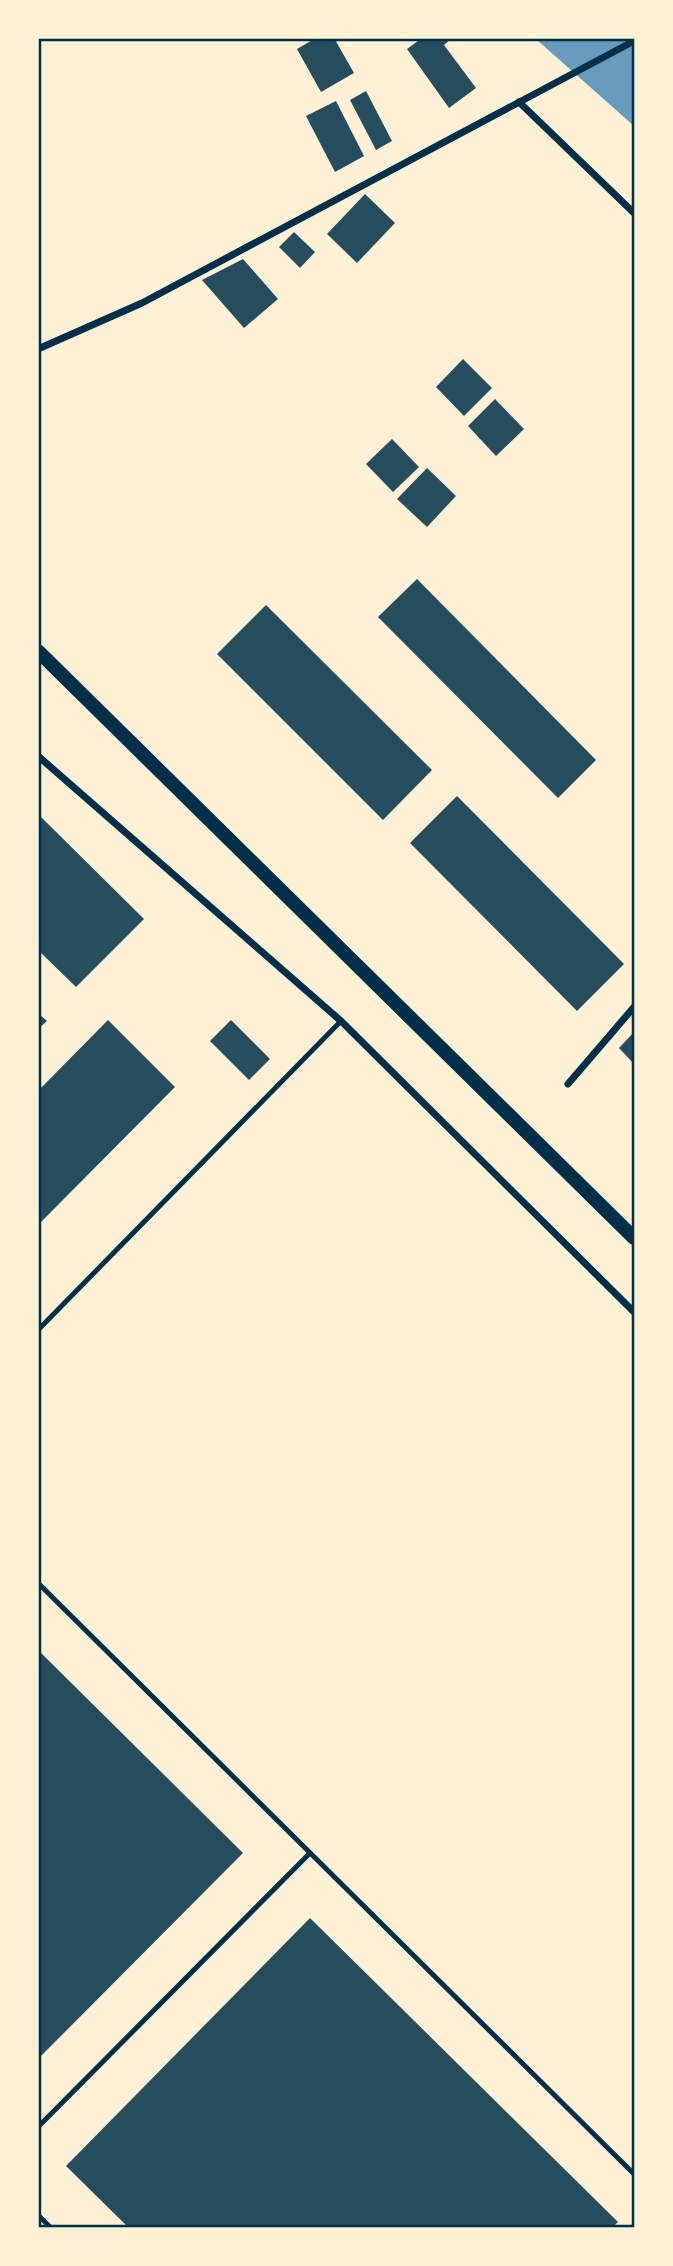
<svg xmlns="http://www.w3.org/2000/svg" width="673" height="2266" font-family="Inter,sans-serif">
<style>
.water{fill:#669bbc}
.building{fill:#264d5e}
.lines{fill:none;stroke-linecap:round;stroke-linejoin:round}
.service{stroke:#003049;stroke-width:5}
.minor{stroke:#003049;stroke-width:7}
.secondary{stroke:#003049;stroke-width:14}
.neatline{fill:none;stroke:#003049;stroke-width:2.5}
</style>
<rect width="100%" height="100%" fill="#fdf0d5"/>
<!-- water -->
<polygon class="water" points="536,39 633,39 634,41 634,126"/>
<!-- building -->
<g class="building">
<polygon points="316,38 334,38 354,73 321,92 297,49"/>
<polygon points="422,38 452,38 444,45 476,88 449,108 407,49"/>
<polygon points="366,91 392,141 376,150 350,100"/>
<polygon points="336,101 364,156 335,172 306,116"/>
<polygon points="365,194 395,223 357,263 327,234"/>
<polygon points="294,232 315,252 300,268 279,247"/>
<polygon points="243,259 278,299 244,328 202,280"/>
<polygon points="463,359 492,388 464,416 436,387"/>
<polygon points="495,399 524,429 496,456 468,426"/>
<polygon points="392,439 419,467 393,492 366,464"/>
<polygon points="427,468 456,496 427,527 397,499"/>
<polygon points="417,579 596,760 558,798 378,617"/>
<polygon points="266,605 432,770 383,820 217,654"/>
<polygon points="457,796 624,964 577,1011 410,843"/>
<polygon points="38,814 144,919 76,987 38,950"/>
<polygon points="38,1013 47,1021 38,1029"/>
<polygon points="108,1020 175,1087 38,1225 38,1091"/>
<polygon points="231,1020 270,1059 249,1080 210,1041"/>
<polygon points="634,1032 634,1064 619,1048"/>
<polygon points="38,1650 243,1853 38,2059"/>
<polygon points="310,1918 618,2222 612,2228 129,2228 66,2166"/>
</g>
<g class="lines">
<!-- service -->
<g class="service">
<polyline points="38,1330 341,1021"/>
<polyline points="38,1583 634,2174"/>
<polyline points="38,2127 310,1853"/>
<polyline points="38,2215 51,2228"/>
</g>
<!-- minor -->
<g class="minor">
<polyline points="519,102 634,213"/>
<polyline points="38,349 142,303 634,41"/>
<polyline points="38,756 341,1021 634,1312"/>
<polyline points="568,1084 634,1007"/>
</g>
<!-- secondary -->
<polyline class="secondary" points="38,651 634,1238"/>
</g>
<!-- border -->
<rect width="673" height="2266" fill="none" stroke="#fdf0d5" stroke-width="80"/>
<rect x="40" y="40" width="593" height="2186" class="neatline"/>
</svg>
